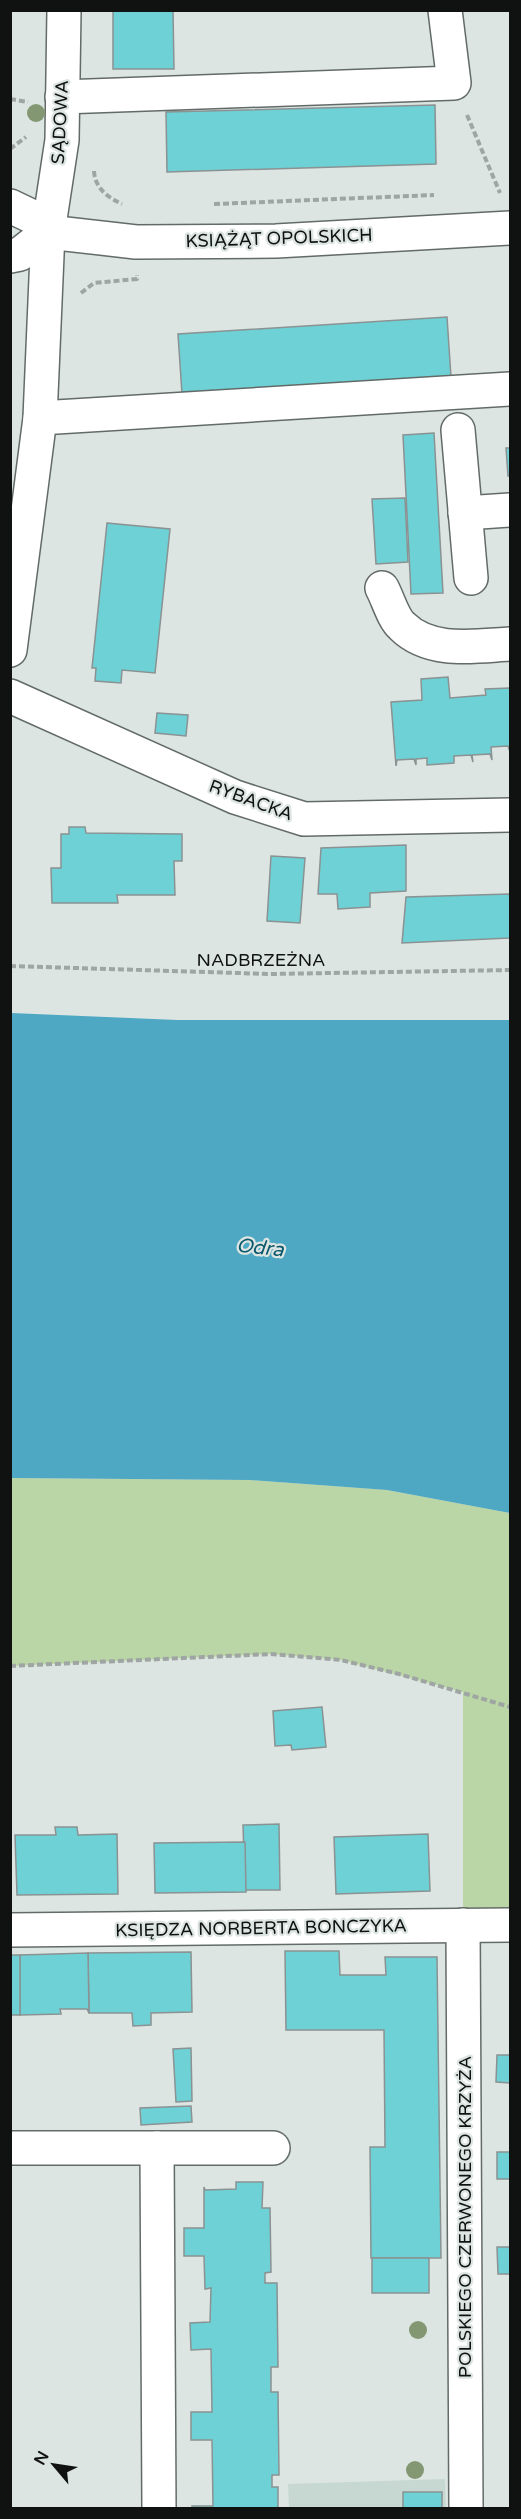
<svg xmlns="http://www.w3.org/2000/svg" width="521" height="2519" font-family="'Varela Round',sans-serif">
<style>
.built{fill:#c7d8d3}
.green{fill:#bad5a6}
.water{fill:#4ea7c3}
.building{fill:#6ed1d5;stroke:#8a9293;stroke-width:1.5}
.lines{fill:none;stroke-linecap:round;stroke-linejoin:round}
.minor-casing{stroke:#636b68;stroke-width:36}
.path{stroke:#9ea5a3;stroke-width:4;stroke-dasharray:6 3;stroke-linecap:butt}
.minor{stroke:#fff;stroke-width:33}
.tree{fill:#829772}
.labels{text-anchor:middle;stroke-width:4.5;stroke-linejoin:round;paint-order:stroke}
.street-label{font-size:18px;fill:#0f1211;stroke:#dce5e2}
.water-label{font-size:20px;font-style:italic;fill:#0b576b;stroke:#dce5e2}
</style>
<rect width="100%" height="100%" fill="#dce5e2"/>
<!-- built -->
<polygon class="built" points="445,2479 446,2508 289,2508 288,2484"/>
<!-- green -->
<polygon class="green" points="10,1478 250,1480 387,1490 510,1513 510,1925 463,1925 463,1692 341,1660 271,1654 11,1666"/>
<!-- water -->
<polygon class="water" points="11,1013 177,1020 510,1020 510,1513 387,1490 250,1480 11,1478"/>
<!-- building -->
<g class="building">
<polygon points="113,10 173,10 174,69 113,69"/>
<polygon points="435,105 436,164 167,172 166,112"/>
<polygon points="447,317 451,377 182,394 178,334"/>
<polygon points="434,433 443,593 411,594 403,435"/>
<polygon points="506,448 510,448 510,476 508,476"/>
<polygon points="405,498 408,562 376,564 372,499"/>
<polygon points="107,523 170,529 155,673 122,670 121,683 95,681 96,668 92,668"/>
<polygon points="448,677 450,698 486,695 485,689 510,688 510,752 508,746 491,747 492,760 490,754 472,755 473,762 471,755 454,756 454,763 427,765 427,758 416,759 416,765 414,759 397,760 396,766 391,702 422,700 421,679"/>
<polygon points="157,713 188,715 186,736 155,733"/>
<polygon points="69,827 85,827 86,833 182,834 182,861 174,861 175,895 117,895 118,903 52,903 51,868 61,868 61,834 69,834"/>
<polygon points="406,845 406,891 370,893 370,907 338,909 337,894 318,894 321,848"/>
<polygon points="271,856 305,858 300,923 267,921"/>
<polygon points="510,894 510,938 402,943 406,897"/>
<polygon points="322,1707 326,1747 292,1750 291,1745 275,1746 273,1711"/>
<polygon points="279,1824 280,1890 245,1890 243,1825"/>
<polygon points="55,1827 77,1827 78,1835 117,1834 118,1894 17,1895 15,1835 56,1835"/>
<polygon points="428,1834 430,1891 336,1894 334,1837"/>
<polygon points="245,1842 246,1892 155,1893 154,1843"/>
<polygon points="285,1951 339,1951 340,1975 386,1975 385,1957 437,1957 441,2258 371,2258 370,2147 385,2147 384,2030 286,2030"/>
<polygon points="191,1952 192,2012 151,2013 151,2025 133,2026 132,2013 89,2013 88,1953"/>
<polygon points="88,1953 89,2013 87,2009 60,2009 61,2014 20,2015 20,1955"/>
<rect x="10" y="1955" width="10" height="60"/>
<polygon points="191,2048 192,2101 176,2102 173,2049"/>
<polygon points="497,2055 510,2055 510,2083 496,2082"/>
<polygon points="191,2106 192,2122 141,2125 140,2108"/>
<rect x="497" y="2152" width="13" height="27"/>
<polygon points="236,2182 263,2182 262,2208 270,2208 271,2272 265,2273 265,2283 277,2283 278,2367 271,2367 271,2392 278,2392 279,2475 272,2475 272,2487 278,2487 278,2508 192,2508 192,2506 213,2506 212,2440 191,2440 191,2412 212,2412 211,2349 191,2350 190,2323 210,2322 211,2288 205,2289 204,2256 184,2256 184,2228 204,2228 204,2187 205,2190 236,2189"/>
<polygon points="497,2247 510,2247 510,2274 498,2274"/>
<rect x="372" y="2258" width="57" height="35"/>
<rect x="403" y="2492" width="39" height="16"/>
</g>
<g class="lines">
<defs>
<g id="minor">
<polyline points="62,97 454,83 445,10"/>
<polyline points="10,206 33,217 48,232 136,242 276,241 510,228"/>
<polyline points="10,256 20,254 48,232"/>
<polyline points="40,418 510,389"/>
<polyline points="458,430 471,578"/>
<polyline points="465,513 510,510"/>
<path d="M382,588C388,599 393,618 402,626C430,654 475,646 510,644"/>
<polyline points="10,650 40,418 48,232 62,140 64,10"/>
<polyline points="10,696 235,797 304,819 510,815"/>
<polyline points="463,1925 466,2508"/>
<polyline points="10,1930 510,1925"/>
<polyline points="10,2148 273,2148"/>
<polyline points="157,2148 159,2508"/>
</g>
</defs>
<!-- minor casing -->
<use href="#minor" class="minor-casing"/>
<!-- path -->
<g class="path">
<polyline points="10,99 28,102"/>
<polyline points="467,115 500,193"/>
<polyline points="10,149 26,137"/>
<path d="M94,171C95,188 107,197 122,204"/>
<polyline points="214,204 434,195"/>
<polyline points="81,293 94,283 137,279 137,275"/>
<polyline points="10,966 270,974 510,970"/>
<polyline points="10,1666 271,1654 341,1660 399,1674 510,1707"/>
</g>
<!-- minor -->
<use href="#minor" class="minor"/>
</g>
<!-- trees -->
<g class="tree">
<circle cx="36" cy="113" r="9"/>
<circle cx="418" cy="2330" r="9"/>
<circle cx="415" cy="2470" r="9"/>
</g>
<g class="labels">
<!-- street labels -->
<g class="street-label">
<text transform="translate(60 122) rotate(-87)" y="6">SĄDOWA</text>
<text transform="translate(279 238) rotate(-2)" y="6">KSIĄŻĄT OPOLSKICH</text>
<text transform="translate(251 800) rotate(20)" y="6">RYBACKA</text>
<text x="261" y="966">NADBRZEŻNA</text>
<text transform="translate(261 1928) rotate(-1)" y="6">KSIĘDZA NORBERTA BONCZYKA</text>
<text transform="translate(465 2217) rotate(-90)" y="6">POLSKIEGO CZERWONEGO KRZYŻA</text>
</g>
<!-- water labels -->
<g class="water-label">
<text transform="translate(260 1247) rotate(6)" y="7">Odra</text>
</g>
</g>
<!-- border -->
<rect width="521" height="2519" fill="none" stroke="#0f1211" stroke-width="24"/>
<!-- north arrow -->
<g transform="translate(54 2465) rotate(299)" stroke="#dce5e2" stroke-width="4.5" paint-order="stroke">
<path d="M0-4.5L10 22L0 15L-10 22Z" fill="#0f1211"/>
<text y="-9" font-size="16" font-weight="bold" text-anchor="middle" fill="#0f1211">N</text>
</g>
</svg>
